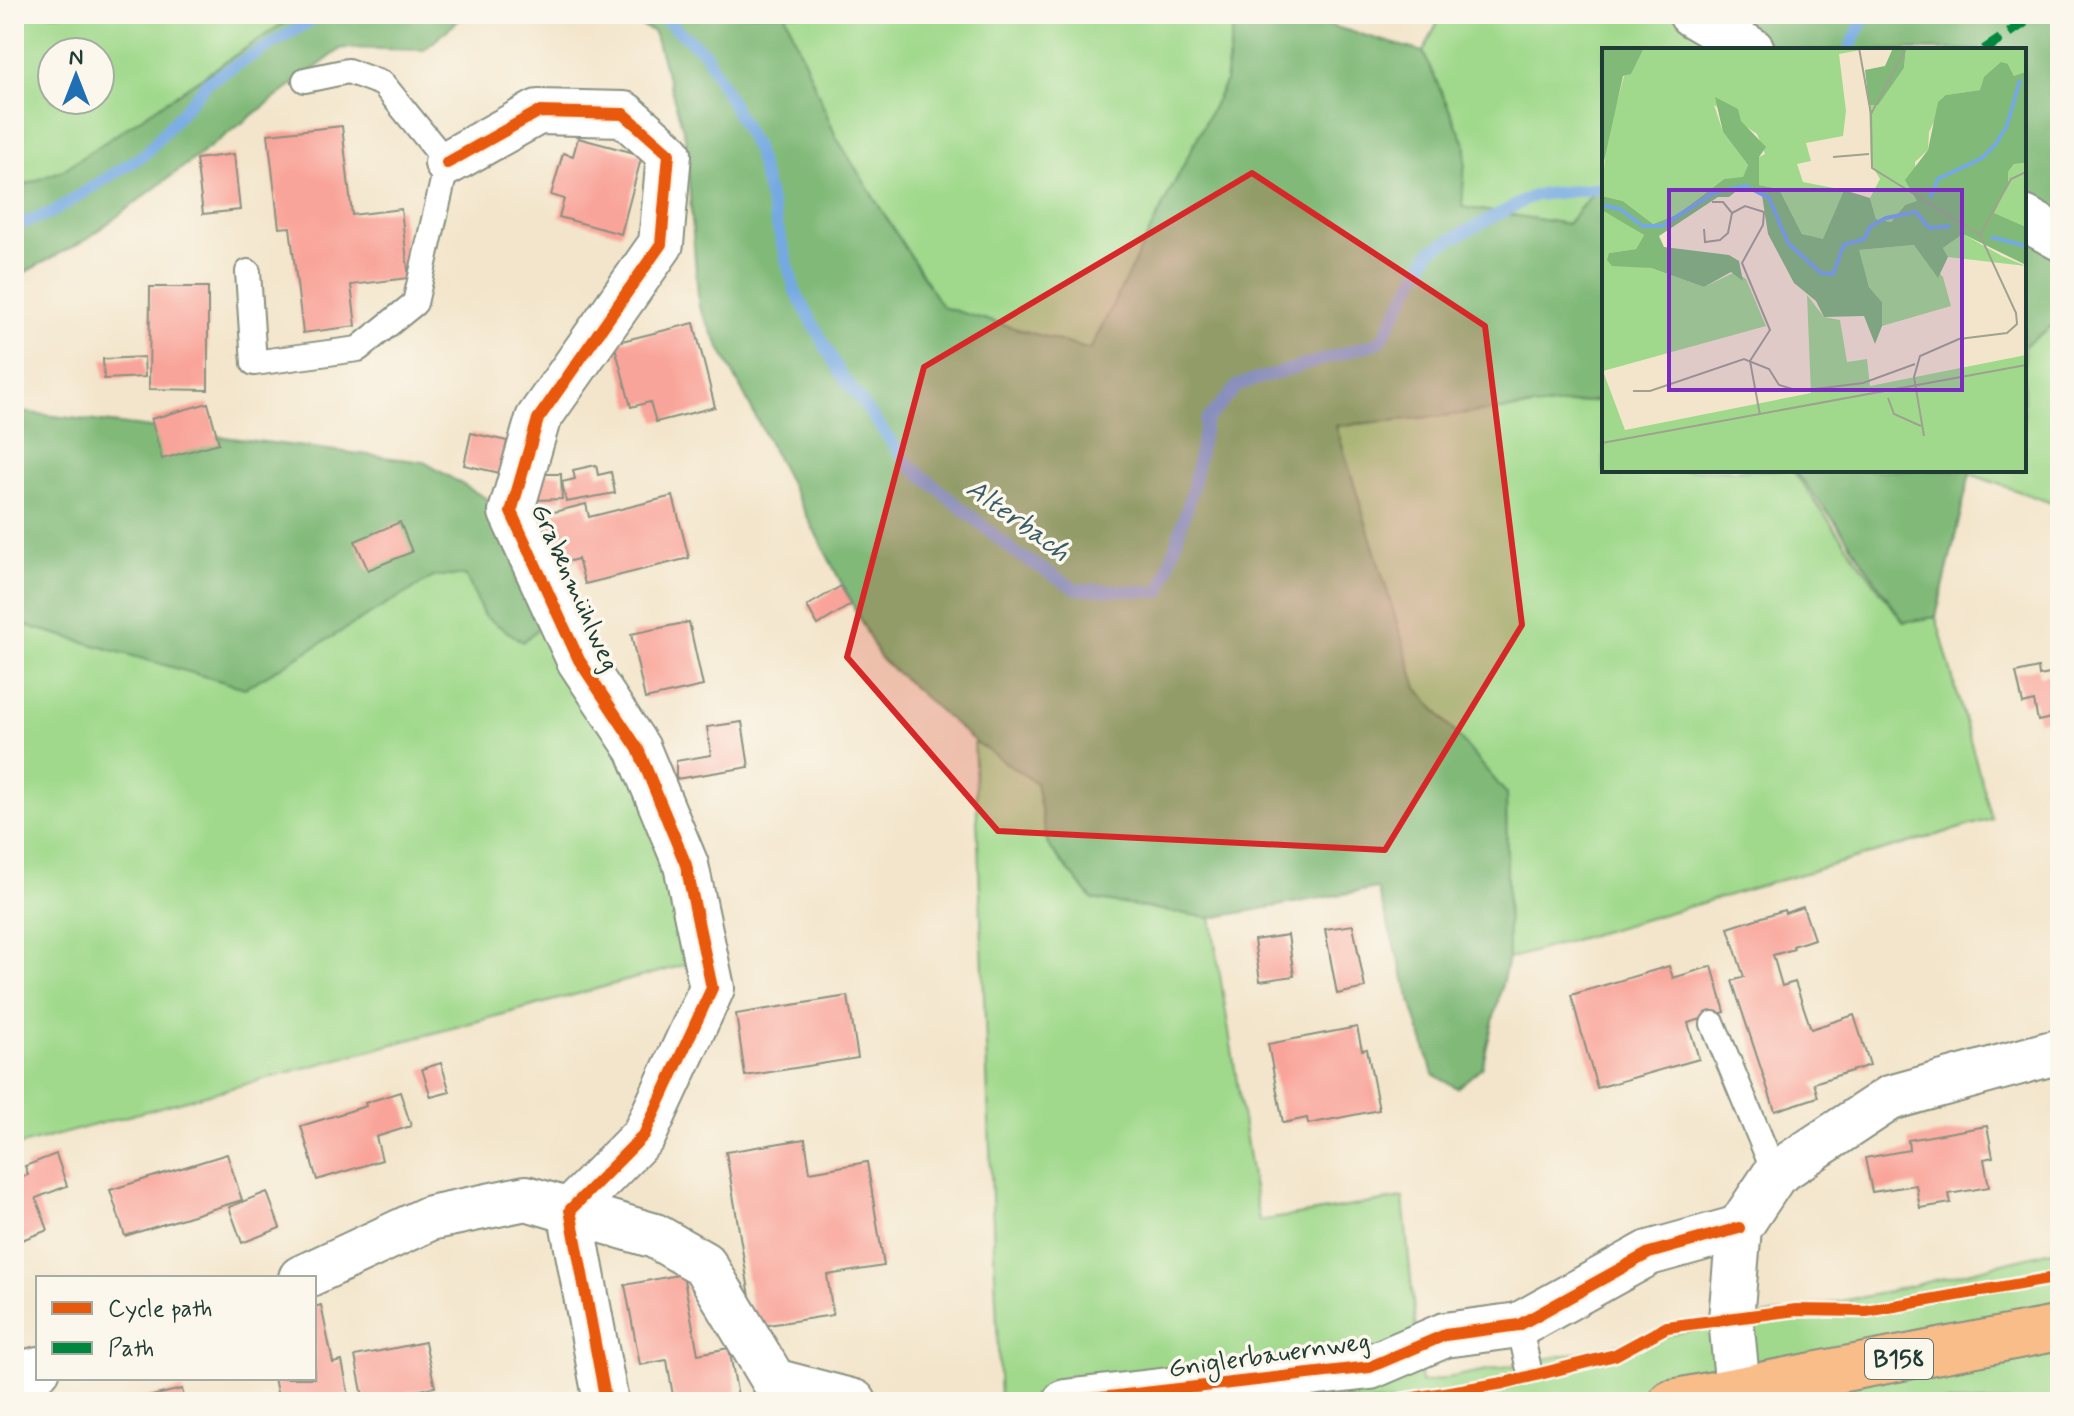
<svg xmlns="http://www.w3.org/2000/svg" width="2074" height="1416" font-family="Mynerve,sans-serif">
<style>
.green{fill:#a0d98c;stroke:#608b60;stroke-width:2;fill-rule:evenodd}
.forest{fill:#80b978;stroke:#507b56;stroke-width:2}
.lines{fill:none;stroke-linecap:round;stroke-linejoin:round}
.stream{stroke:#75a9e2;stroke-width:12}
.building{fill:#f9a49a}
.lane-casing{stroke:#899180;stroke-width:28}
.street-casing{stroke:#899180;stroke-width:48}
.primary-casing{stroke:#899180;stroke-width:48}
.lane{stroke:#fff;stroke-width:24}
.street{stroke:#fff;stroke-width:44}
.primary{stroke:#f8bd89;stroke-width:44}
.quiet{stroke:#00873e;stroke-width:10;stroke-dasharray:20 10;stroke-linecap:butt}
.cycleway-casing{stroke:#fbf7ec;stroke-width:17}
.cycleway{stroke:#e8590c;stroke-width:12}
.marked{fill:#d62828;fill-opacity:0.2;stroke:#d62828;stroke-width:6;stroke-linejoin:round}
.labels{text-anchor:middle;stroke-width:7;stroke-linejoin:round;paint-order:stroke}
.shield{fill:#fbf7ec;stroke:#61756b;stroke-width:2}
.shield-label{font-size:24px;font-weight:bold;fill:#1f3d34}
.street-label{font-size:26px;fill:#1f3d34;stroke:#fbf7ec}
.water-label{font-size:28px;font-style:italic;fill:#395d68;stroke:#fbf7ec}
.inset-river{fill:none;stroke:#75a9e2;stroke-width:4}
.inset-road{fill:none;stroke:#9ea28f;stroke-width:2}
.view{fill:#7b2cbf;fill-opacity:0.15;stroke:#7b2cbf;stroke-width:4}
.inset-edge{fill:none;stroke:#1f3d34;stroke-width:4}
</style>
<rect width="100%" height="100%" fill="#fbf7ec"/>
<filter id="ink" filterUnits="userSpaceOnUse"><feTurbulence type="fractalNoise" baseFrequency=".0125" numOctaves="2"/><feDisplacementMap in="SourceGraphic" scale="16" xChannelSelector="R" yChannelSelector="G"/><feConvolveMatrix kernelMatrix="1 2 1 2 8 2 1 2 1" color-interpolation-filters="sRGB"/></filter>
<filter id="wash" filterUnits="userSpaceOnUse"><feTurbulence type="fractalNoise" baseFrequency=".006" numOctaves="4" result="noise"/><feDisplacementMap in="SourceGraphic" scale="32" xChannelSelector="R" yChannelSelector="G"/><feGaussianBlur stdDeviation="1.8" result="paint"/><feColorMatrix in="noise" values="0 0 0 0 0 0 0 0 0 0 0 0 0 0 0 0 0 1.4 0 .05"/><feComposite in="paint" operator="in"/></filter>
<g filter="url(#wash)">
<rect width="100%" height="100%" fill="#f3e5cb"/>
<!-- green -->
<g class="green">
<path d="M14,14H297L63,171L14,189ZM52,52H100V100H52Z"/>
<polygon points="785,14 1235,14 1225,83 1090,350 942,307 836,137"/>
<polygon points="1442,14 1717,14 1738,50 1604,50 1604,180 1567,224 1461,207 1466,146 1423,52"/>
<polygon points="2060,320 2060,506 1970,474 1968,470 2024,470 2024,346"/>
<polygon points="1604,400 1604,470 1792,470 1903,622 1936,617 1992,819 1508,959 1506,793 1417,688 1336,426"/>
<polygon points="435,576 466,576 484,616 541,626 652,798 688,964 14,1147 14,622 245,688"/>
<polygon points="974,741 1036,783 1048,845 1092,899 1211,918 1259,1221 1403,1198 1421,1383 1878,1294 2060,1249 2060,1402 1000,1402"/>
</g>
<!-- forest -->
<g class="forest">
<polygon points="297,14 466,14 424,50 342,48 87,239 14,278 14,189 63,170"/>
<polygon points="617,14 785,14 836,137 942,307 1090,350 1225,83 1235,14 1290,14 1423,52 1466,146 1462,207 1567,224 1604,180 1604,400 1336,426 1417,688 1506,793 1508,959 1482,1067 1457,1088 1433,1074 1377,888 1211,918 1092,899 1048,845 1036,783 974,741 880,658 699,307 685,136 654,32"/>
<polygon points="1717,14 2060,14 2060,320 2024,346 2024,50 1738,50"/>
<polygon points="14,411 424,462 492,502 541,626 523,642 484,616 466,576 435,576 245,688 14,622"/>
<polygon points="1794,470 1968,470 1970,474 1936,617 1904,622 1838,526"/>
</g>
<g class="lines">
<!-- stream -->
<g class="stream">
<polyline points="658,14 705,53 756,149 795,291 840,373 908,464 1016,553 1076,589 1161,592 1192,491 1206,421 1238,385 1380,342 1431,250 1535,195 1604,188"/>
<polyline points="1849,50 1866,14"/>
<polyline points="14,226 51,213 145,154 208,82 322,14"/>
</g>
</g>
<g id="blocks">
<!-- building -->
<g class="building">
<polygon points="342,126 352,215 401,209 409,278 351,285 356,326 303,333 290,227 279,228 268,134"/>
<polygon points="578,138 642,155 621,234 559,217 564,199 551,195 563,153 573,156"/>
<polygon points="234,154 240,210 203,214 196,159"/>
<polygon points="150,287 208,287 208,390 149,389"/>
<polygon points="694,323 715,407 656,422 650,402 631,407 614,343"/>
<polygon points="144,357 145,377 104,379 103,359"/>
<polygon points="208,403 219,443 162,459 151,419"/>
<polygon points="471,433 507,441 500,473 464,465"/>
<polygon points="596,465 598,475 611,472 615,493 566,502 562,482 575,479 573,470"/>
<polygon points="536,474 561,474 562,499 537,500"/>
<polygon points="673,496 689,558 585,584 578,559 550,566 538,516 586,504 589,517"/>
<polygon points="400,522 412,552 368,570 355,541"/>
<polygon points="841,586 852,604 818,625 807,606"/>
<polygon points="689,622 703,686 645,699 631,634"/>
<polygon points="2038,668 2039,676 2060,672 2060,716 2038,721 2034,701 2023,704 2016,673"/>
<polygon points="742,722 749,767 676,779 676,761 711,755 707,727"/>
<polygon points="1803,907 1814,939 1793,946 1794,949 1773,955 1782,986 1795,982 1811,1029 1854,1015 1870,1065 1814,1083 1818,1097 1775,1111 1732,981 1744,977 1728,928 1784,910 1785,913"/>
<polygon points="1353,925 1365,988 1337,994 1325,929"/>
<polygon points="1288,935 1294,976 1260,981 1254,940"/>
<polygon points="1669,966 1673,978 1712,966 1725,1012 1688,1023 1699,1059 1597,1088 1571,995"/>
<polygon points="848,996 858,1058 745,1076 736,1014"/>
<polygon points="1357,1027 1362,1050 1367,1049 1379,1110 1308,1124 1307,1118 1283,1123 1268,1044"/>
<polygon points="441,1063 450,1092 431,1097 422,1069"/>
<polygon points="400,1092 411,1126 376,1137 382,1160 317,1180 301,1126 366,1106 365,1103"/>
<polygon points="1987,1126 1993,1157 1984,1159 1989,1187 1949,1194 1951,1203 1920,1208 1916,1185 1872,1192 1865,1158 1909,1150 1908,1140"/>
<polygon points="805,1139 810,1172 867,1162 884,1266 827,1275 833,1315 755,1327 726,1152"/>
<polygon points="56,1154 67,1186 36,1198 48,1230 14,1243 14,1180 28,1175 25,1166"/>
<polygon points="227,1154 242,1200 125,1236 110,1190"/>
<polygon points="267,1192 280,1228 242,1243 229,1207"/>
<polygon points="683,1274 698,1354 729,1348 739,1402 674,1402 667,1360 640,1365 625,1285"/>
<polygon points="321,1305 333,1363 342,1361 349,1396 340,1397 341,1402 279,1402 274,1378 314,1378 314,1307"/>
<polygon points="14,1315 25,1350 14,1353"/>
<polygon points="425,1342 435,1387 364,1402 355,1356"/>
<polygon points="182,1389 185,1402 130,1402 130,1401"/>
</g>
</g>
</g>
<g filter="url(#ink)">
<use href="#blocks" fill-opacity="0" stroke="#899180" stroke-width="2"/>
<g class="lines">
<defs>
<g id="lane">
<polyline points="248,272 254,363 358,349 415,303 447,163 383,84 348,71 305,80"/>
<polyline points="1713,1024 1775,1174"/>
<polyline points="1519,1325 1528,1365"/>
</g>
<g id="street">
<polyline points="1691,14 1752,50"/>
<polyline points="447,163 538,112 624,114 669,154 661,244 538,419 511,512 579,660 638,749 686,865 712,988 644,1135 570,1210 606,1402"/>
<polyline points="2024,218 2060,238"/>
<polyline points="301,1278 430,1218 526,1198 655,1236 704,1264 774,1381 854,1402"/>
<polyline points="14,1376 38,1369"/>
<polyline points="1738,1390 1731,1319 1739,1228 1775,1174 1890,1098 2049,1054 2060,1052"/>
<polyline points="1065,1402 1370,1367 1445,1335 1519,1325 1649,1253 1739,1228"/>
</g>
<polyline id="primary" points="1671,1402 2060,1328"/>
</defs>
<!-- lane casing -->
<use href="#lane" class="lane-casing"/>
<!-- street casing -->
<use href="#street" class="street-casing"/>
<!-- primary casing -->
<use href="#primary" class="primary-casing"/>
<!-- lane -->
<use href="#lane" class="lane"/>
<!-- street -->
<use href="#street" class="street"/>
<!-- primary -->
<use href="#primary" class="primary"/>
<!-- quiet -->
<polyline class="quiet" points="1984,50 2037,14"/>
<defs>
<g id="cycleway">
<polyline points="447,163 538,112 624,114 669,154 661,244 538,419 511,512 579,660 638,749 686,865 712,988 644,1135 570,1210 606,1402"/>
<polyline points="1065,1402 1370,1367 1445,1335 1519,1325 1649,1253 1739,1228"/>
<polyline points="1390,1402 1504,1383 1615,1355 1667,1327 1796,1310 1866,1311 2060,1277"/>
</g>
</defs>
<!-- cycleway casing -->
<use href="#cycleway" class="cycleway-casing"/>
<!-- cycleway -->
<use href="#cycleway" class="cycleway"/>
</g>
</g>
<!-- marked area -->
<path class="marked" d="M1252,173L1485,326L1522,625L1385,850L998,831L847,657L924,367Z"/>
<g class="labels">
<!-- shield labels -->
<rect class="shield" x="1865" y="1339" width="68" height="40" rx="6"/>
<g class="shield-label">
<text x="1899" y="1367">B158</text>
</g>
<!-- street labels -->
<g class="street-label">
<text transform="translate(576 587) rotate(66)" y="9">Grabenmühlweg</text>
<text transform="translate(1269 1354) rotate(-8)" y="9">Gniglerbauernweg</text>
</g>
<!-- water labels -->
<g class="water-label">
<text transform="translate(1019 519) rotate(36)" y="10">Alterbach</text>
</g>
</g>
<!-- overview -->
<g transform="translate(1602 48)">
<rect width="424" height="424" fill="#f3e5cb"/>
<path d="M42,0H269L237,6L244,63L241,88L204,95L209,113L195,116L201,134L242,142L221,192L200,186L177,141L157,137V109L163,106L155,86L112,57L121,84L146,117L141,130L122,131L76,166L51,176L21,153L0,148L4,95L22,28L29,25ZM304,0H424V24L422,29L412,28L406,16L378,42L345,47L327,84L326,102L313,114L315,154L303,157L289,174L274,171L268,150L278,131L269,116L267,57L276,56L302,20ZM424,115V179L391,165L406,136V124L412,116ZM2,161L42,187L34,201L7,205L22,216L49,220L102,239L133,224L144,231L164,278L1,323L23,382L209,345L205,247L222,269L238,272L245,314L265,311L268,338L424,307V424H0ZM361,186L400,208L424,218L346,209L341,200ZM312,197L341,229L349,258L280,278V254L267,239L256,202Z" fill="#a0d98c"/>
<path d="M0,0H42L29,26L21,28L0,122ZM291,0H304L302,20L276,57H267L263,22L283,18ZM399,14L406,16L412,28L424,24V115L412,116L406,124V136L392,165L424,179V217L361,186L341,200L346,209L336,230L312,197L257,202L267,239L280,254V278L273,296L262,268L222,269L214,253L192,235L166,186L160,147L152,143L137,141L127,149H116L57,188L62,199L127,207L137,213L141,233L129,224L102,239L49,220L10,218L5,212L7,205L34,201L42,187L0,162V148L21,153L51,176L76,166L122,131L141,129L146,117L121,84L113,49L136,61L139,73L164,99L157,109V137L177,141L200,186L221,191L242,142L268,150L274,171L289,174L303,157L315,153L303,132L326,102L336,54L344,47L378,42L382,29Z" fill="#80b978"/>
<path class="inset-river" d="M328,150L336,131L380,110L393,97L405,78L418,32M0,157L18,161L41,178H60L113,144L144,138L167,150L186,195L219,225L231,226L242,197L262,191L269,178L284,170L314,164L327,180L348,178M389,189L424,198"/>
<path class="inset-road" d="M257,0L269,66L270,120L378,187L414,265L415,276L405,285L357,291L318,308L312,329L322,388M269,66L304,0M231,109L267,106M110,154H121L130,165M130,165L143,158L162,164L161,177L140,215L168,282L148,313L158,367M102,181L103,194L118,192L126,185L130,165M378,187L409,131L424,124M31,343H48L142,311L167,321L177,337L197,343L261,335L313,316M286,350L292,366L319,378M0,395L424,317"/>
<path class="view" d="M67,142H360V342H67Z"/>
<rect width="424" height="424" class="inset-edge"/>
</g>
<!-- margin -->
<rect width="2074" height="1416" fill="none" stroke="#fbf7ec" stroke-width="48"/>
<!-- legend -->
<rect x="36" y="1276" width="280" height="104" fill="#fbf7ec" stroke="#a3ada2" stroke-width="2"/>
<rect x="52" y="1302" width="40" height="12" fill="#e8590c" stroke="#a3ada2" stroke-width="2"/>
<text x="108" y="1316" font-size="24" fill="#1f3d34">Cycle path</text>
<rect x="52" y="1342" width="40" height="12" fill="#00873e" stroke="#a3ada2" stroke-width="2"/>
<text x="108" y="1356" font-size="24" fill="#1f3d34">Path</text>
<!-- north arrow -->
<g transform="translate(76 76)"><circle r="38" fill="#fbf7ec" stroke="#a3ada2" stroke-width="2"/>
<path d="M0-6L14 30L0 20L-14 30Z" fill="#1f6fb2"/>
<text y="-12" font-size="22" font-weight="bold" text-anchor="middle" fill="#1f3d34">N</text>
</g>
</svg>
